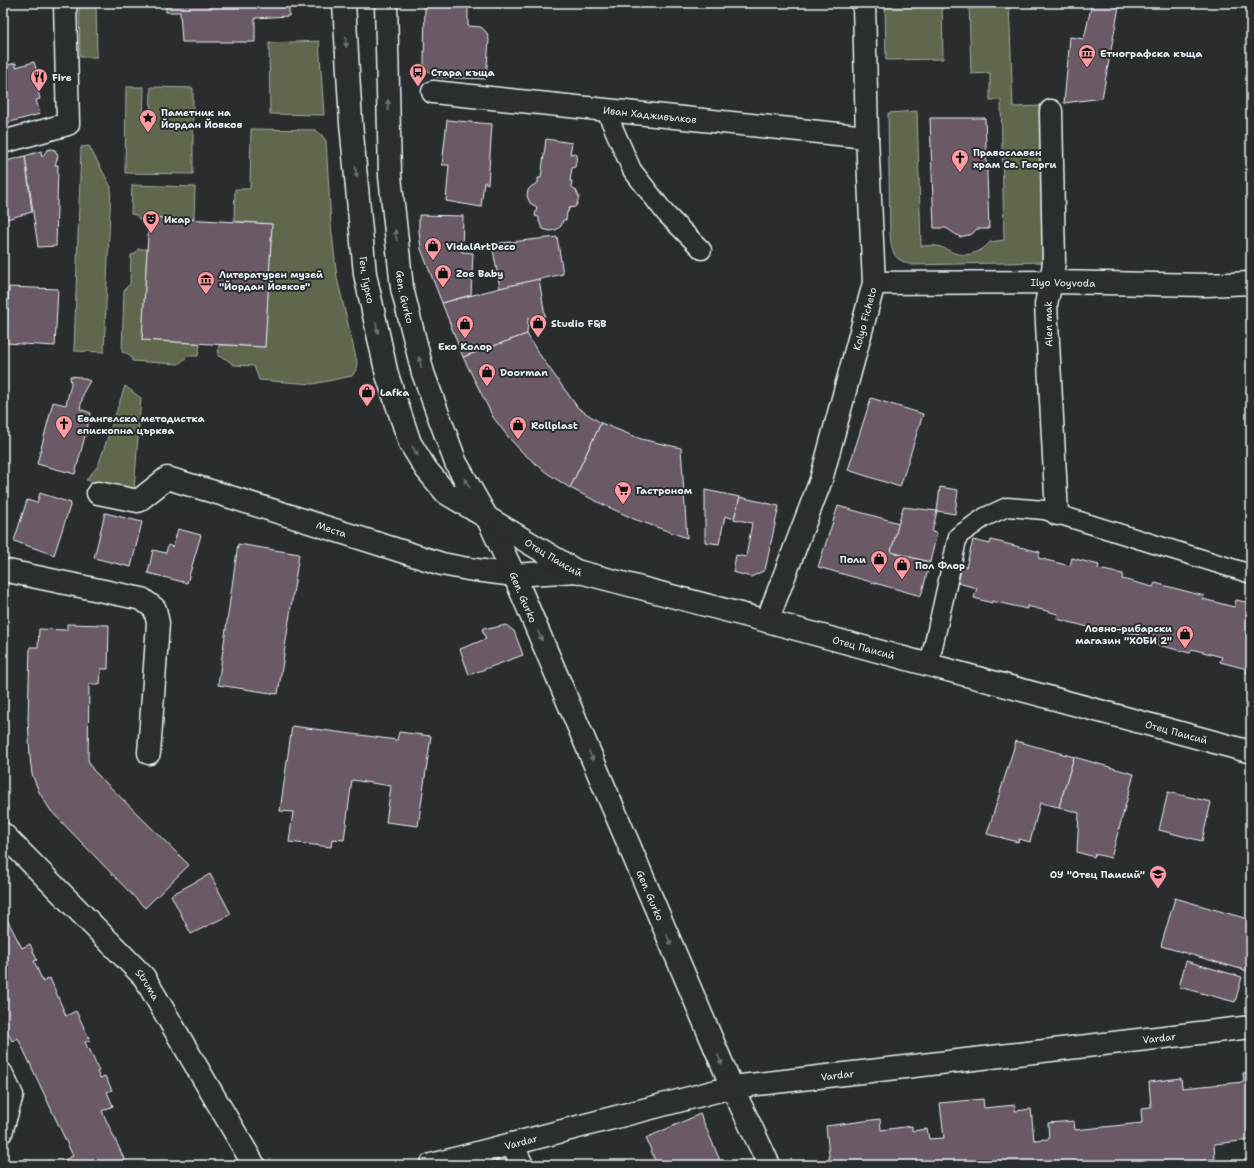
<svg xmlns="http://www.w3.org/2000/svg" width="1254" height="1168" font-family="'Shantell Sans',sans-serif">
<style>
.green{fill:#5f674d;stroke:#a4aca2}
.building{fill:#695a65;stroke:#e8f1f8}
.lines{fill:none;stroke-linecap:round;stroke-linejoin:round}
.service-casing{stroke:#e8f1f8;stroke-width:21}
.minor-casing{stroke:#e8f1f8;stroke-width:25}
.tertiary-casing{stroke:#e8f1f8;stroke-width:25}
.service{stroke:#2a2d2e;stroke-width:18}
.minor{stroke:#2a2d2e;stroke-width:22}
.tertiary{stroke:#2a2d2e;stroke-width:22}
.oneway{fill:#6c7275}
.labels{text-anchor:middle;stroke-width:4;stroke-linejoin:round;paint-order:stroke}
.poi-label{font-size:10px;font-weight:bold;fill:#e8f1f8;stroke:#2a2d2e;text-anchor:start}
.street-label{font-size:10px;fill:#e8f1f8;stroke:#2a2d2e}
</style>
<rect width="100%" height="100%" fill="#2a2d2e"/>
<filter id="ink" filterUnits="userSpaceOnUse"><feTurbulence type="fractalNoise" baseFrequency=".025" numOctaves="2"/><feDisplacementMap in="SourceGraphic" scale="8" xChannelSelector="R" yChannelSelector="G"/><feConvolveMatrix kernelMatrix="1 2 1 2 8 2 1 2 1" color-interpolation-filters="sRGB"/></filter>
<g filter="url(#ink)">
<!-- green -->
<g class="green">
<polygon points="79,3 96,3 97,57 80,57"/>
<polygon points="885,3 942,3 943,59 886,60"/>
<path d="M969,3H1009L1013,107L1042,106L1046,262L912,265C892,259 892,252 890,234L888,113L917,111L921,246C926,246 932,245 937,246C942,247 948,250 952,252C966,258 981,253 990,242L1004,240L1001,100H990V73L971,74Z"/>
<polygon points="319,41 324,115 270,114 269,43"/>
<polygon points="126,87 144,87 143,124 150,125 151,87 193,88 193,174 125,173"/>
<polygon points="251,129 315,130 321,134 326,141 331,225 337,278 357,362 356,370 352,376 313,384 259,380 254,366 234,365 226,359 218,356 219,345 265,347 272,224 234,221 235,189 250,189"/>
<polygon points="89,146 111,187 104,352 74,351 81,147"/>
<polygon points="132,185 195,187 194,219 149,217 149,220 140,220 136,215 131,214"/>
<path d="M138,249H147L142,340L200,344L198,356H188L179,364L132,361C131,355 128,353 122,352L124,290L130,284L131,255L135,254Z"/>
<polygon points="125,386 141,398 134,490 86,480 98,466"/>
</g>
<!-- building -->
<g class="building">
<polygon points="166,3 289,3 289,16 255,18 255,42 182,42 180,12 166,12"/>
<polygon points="425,3 468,3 468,26 481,27 487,33 489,40 486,79 435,77 426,69 424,64"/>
<polygon points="1092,3 1115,3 1114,6 1119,7 1102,98 1064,103 1070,37 1084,39"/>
<polygon points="34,62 41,84 37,86 40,99 36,100 40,114 3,124 3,66 16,63 16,67"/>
<polygon points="930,118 985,118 989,229 977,229 972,234 960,237 946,228 934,228"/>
<polygon points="447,120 492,124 488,184 484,182 481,207 446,201 449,165 442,165"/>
<polygon points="546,139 572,143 570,154 575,153 577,155 575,167 572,168 570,181 572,181 571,186 576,190 579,197 577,204 575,207 569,208 568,212 567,212 566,220 563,220 561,226 556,230 550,231 543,229 541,226 539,221 539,217 535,216 537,207 530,203 527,196 528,190 532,186 538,183 538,178 541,178"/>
<polygon points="51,149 55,150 58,156 55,165 58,165 56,246 38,247 25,156 41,151 42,157 47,150"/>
<polygon points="25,156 32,212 3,220 3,162"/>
<polygon points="419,215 463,216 462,252 473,253 471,295 442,303 421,249 419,231"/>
<polygon points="149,217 272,224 265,347 142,340"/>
<polygon points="557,237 563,274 500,288 492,244"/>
<polygon points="539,279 545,316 528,319 527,334 463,357 442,303 500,288"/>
<polygon points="9,287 58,289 55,346 6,343"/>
<polygon points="527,334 537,351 578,408 601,423 570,488 547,473 523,453 509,438 493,417 463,357"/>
<polygon points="70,376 80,377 90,381 84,391 80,409 91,413 75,474 37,464 53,402 66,405 71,384"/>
<polygon points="871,398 923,414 900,487 848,470"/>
<polygon points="601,423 641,439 681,448 687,538 634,519 602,504 570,488"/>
<polygon points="940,487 958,490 955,514 937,511"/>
<polygon points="705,490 740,497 734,519 725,516 719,544 705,542"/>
<polygon points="40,493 71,503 54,555 14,541 27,500 37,503"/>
<polygon points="740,497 779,506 765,570 751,577 733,572 736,555 746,557 752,523 734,519"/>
<polygon points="838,506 899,523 891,552 930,562 921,596 818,567"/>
<polygon points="903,507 937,511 932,532 937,533 930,562 891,552"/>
<polygon points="105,513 142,522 131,567 94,558"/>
<polygon points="178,529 201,535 187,583 148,573 153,550 166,553 168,545 173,547"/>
<polygon points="973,540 990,544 991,540 1040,552 1038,558 1070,566 1072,558 1099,565 1098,569 1123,574 1122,579 1153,587 1155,583 1204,596 1203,599 1234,607 1236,600 1251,603 1251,675 1246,673 1247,669 1220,662 1222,657 1192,649 1190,653 1138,640 1139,635 1109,628 1108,632 1057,619 1058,614 1027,606 1027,609 992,601 992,603 974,598 977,588 958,583 962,566 966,567"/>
<polygon points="238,544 299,554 278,694 218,685"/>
<polygon points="67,624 109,625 108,669 101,669 100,684 89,684 88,760 93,770 189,865 145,908 51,811 39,792 32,774 30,757 28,719 30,647 38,647 39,629 67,630"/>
<polygon points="506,625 514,631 523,655 469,675 460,649 486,639 482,629 486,627 488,629"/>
<polygon points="292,726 397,740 399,732 431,736 418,826 386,822 391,786 352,780 344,840 332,839 331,847 289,842 293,812 280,811"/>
<polygon points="1016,741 1074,757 1059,807 1040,803 1030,842 1019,839 1018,842 987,834"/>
<polygon points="1074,757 1134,774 1111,858 1095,854 1094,857 1077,852 1079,813 1059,807"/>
<polygon points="1168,792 1211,802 1202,841 1159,830"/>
<polygon points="210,874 231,914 191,934 171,895"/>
<polygon points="1175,898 1251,920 1251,972 1161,946"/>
<polygon points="3,912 22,948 30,944 37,960 34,961 43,982 50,978 66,1016 76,1011 90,1040 85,1042 88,1049 89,1048 99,1071 97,1072 100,1078 105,1076 112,1090 107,1092 113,1106 102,1111 126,1163 121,1165 53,1165 73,1156 18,1038 12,1041 3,1024"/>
<polygon points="1186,961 1242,977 1235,1002 1179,987"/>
<polygon points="1251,1072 1251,1151 1250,1140 1214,1144 1215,1159 1175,1164 1175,1165 1147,1165 1146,1161 1131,1163 1131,1165 830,1165 826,1126 880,1119 881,1130 912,1126 912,1131 927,1129 929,1139 944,1138 940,1103 983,1099 984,1108 1015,1105 1015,1111 1031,1109 1034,1140 1049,1139 1048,1123 1074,1121 1075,1130 1142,1123 1141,1108 1151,1107 1149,1082 1181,1078 1182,1088 1244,1082 1243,1073"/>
<polygon points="700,1114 722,1165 657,1165 646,1138"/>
<polygon points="27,1158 30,1165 12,1165"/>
</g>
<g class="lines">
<defs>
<g id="service">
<polyline points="605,109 632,170 666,214 702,250"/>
<polyline points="929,665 958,536 985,517 1007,507 1044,510 1251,574"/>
<polyline points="3,1072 14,1095 3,1133"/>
</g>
<g id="minor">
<path id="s1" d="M433,92L867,137"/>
<polyline points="1051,111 1054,262 1051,282 1046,304 1057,514"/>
<polyline points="3,142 68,124 65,3"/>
<path id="s2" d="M874,283L1051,282L1206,285L1251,283"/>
<path id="s3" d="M98,493L138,501L167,478L224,495L442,564L468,569L514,575L576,571"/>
<path id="s4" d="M487,517L514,575L732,1087L769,1165"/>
<polyline points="3,570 142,599 155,609 158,623 149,753"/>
<path id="s5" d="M767,621L821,480L874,283L867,137L864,3"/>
<path id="s6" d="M3,834L144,977L254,1165"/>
<polyline points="512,1144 522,1165"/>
<path id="s7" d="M431,1165L732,1087L1251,1027"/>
</g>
<g id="tertiary">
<path id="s8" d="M344,3L351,123L365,274L387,375L410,443L426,469L446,493L576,571L767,621L1251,752"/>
<path id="s9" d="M386,3L390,176L402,288L423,373L456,463L486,516"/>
</g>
</defs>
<!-- service casing -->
<use href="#service" class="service-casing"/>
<!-- minor casing -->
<use href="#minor" class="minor-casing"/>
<!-- tertiary casing -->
<use href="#tertiary" class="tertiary-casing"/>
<!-- service -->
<use href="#service" class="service"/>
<!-- minor -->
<use href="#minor" class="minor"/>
<!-- tertiary -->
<use href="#tertiary" class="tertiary"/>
</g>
<!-- one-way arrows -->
<defs><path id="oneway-solid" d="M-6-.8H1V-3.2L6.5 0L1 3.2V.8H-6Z"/></defs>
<g class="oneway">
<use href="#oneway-solid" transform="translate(346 42) rotate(87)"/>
<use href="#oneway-solid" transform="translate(388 105) rotate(-91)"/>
<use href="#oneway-solid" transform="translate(356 172) rotate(85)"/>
<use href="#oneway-solid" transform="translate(396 235) rotate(-96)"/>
<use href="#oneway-solid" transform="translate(377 328) rotate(78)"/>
<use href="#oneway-solid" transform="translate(420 362) rotate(-104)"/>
<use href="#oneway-solid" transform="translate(415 451) rotate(58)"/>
<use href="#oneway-solid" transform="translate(467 483) rotate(-120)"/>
<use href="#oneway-solid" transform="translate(540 636) rotate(67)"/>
<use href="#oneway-solid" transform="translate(591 756) rotate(67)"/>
<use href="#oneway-solid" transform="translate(669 940) rotate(67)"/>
<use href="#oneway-solid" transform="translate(720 1060) rotate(67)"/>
</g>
</g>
<!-- icons -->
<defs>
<symbol id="museum-pin" viewBox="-11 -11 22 30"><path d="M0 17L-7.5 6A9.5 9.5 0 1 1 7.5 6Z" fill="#ff9aa2" stroke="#2a2d2e"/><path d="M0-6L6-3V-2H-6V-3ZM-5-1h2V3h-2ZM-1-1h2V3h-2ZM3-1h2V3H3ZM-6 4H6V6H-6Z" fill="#111"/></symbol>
<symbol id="bus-pin" viewBox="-11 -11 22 30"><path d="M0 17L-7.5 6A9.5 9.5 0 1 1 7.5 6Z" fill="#ff9aa2" stroke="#2a2d2e"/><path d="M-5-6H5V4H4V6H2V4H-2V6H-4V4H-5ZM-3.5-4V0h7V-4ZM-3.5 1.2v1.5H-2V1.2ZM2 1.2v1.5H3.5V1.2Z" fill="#111"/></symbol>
<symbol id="restaurant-pin" viewBox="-11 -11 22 30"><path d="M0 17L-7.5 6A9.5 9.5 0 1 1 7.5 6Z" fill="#ff9aa2" stroke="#2a2d2e"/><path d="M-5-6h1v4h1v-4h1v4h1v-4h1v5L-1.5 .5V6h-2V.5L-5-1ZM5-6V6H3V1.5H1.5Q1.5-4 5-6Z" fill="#111"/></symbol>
<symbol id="sight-pin" viewBox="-11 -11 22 30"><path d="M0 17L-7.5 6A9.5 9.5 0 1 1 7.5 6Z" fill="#ff9aa2" stroke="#2a2d2e"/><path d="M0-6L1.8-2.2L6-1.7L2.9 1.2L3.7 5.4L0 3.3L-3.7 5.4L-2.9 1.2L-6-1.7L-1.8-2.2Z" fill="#111"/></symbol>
<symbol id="church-pin" viewBox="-11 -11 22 30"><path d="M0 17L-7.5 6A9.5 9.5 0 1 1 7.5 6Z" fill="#ff9aa2" stroke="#2a2d2e"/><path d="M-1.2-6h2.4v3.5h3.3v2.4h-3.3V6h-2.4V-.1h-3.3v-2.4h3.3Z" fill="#111"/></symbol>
<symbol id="theatre-pin" viewBox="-11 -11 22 30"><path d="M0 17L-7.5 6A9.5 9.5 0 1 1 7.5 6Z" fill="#ff9aa2" stroke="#2a2d2e"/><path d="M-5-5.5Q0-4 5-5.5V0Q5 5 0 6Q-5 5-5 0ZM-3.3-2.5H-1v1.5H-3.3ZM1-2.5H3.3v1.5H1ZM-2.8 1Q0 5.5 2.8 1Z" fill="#111"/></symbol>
<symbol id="shop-pin" viewBox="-11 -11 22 30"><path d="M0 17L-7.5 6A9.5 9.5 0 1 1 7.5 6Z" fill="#ff9aa2" stroke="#2a2d2e"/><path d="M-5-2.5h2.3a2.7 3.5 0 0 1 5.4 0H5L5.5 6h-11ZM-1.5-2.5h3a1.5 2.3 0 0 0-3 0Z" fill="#111"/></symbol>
<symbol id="supermarket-pin" viewBox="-11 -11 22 30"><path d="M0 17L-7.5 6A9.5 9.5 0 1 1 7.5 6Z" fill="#ff9aa2" stroke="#2a2d2e"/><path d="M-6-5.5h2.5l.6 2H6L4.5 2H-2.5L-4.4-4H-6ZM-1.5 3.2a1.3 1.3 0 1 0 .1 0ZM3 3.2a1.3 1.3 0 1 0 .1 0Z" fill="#111"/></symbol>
<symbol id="school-pin" viewBox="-11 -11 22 30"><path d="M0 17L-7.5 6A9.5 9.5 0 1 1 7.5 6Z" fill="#ff9aa2" stroke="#2a2d2e"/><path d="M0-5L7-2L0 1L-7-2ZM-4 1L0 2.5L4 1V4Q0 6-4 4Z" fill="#111"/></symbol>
</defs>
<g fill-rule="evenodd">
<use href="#museum-pin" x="1077" y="43" width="20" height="27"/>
<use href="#bus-pin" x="408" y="62" width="20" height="27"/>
<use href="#restaurant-pin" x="29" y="67" width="20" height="27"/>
<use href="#sight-pin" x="138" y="108" width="20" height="27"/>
<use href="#church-pin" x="950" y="148" width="20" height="27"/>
<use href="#theatre-pin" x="141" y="209" width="20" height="27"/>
<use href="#shop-pin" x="423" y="236" width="20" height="27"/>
<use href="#shop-pin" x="433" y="263" width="20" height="27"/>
<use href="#museum-pin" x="196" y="270" width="20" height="27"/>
<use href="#shop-pin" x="528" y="313" width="20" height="27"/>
<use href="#shop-pin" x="455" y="314" width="20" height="27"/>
<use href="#shop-pin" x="477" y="362" width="20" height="27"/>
<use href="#shop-pin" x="357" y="382" width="20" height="27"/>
<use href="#church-pin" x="54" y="414" width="20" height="27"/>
<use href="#shop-pin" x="508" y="415" width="20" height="27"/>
<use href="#supermarket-pin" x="613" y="480" width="20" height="27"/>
<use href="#shop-pin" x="869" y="549" width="20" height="27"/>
<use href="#shop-pin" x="892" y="555" width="20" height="27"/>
<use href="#shop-pin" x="1175" y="624" width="20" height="27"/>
<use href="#school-pin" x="1148" y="864" width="20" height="27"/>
</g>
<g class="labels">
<!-- poi labels -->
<g class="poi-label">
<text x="1100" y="57">Етнографска къща</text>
<text x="431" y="76">Стара къща</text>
<text x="52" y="81">Fire</text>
<text x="161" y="116">Паметник на<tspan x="161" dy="12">Йордан Йовков</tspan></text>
<text x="973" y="156">Православен<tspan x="973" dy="12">храм Св. Георги</tspan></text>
<text x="164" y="223">Икар</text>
<text x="446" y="250">VidalArtDeco</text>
<text x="456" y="277">Zoe Baby</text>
<text x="219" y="278">Литературен музей<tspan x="219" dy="12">"Йордан Йовков"</tspan></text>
<text x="551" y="327">Studio F&amp;B</text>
<text x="465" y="350" text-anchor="middle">Eко Колор</text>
<text x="500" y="376">Doorman</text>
<text x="380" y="396">Lafka</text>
<text x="77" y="422">Евангелска методистка<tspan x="77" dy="12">епископна църква</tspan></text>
<text x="531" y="429">Rollplast</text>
<text x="636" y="494">Гастроном</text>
<text x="866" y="563" text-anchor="end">Поли</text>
<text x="915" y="569">Пол Флор</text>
<text x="1172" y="632" text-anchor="end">Ловно-рибарски<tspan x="1172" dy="12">магазин "ХОБИ 2"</tspan></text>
<text x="1145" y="878" text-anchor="end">ОУ "Отец Паисий"</text>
</g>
<!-- street labels -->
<g class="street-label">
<text dy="4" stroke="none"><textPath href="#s1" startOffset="218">Иван Хадживълков</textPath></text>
<text dy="4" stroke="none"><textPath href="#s8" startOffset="278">Ген. Гурко</textPath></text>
<text dy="4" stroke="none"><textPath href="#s2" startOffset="189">Ilyo Voyvoda</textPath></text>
<text dy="4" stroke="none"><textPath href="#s9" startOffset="295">Gen. Gurko</textPath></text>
<text dy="4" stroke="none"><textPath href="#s5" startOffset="318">Kolyo Ficheto</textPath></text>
<text transform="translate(1048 324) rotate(-91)" y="4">Alen mak</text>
<text dy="4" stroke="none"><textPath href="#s3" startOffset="250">Места</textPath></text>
<text dy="4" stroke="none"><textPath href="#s8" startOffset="634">Отец Паисий</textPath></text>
<text dy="4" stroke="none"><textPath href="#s4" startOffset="88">Gen. Gurko</textPath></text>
<text dy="4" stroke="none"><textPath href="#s8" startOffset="958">Отец Паисий</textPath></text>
<text dy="4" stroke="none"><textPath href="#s8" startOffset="1282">Отец Паисий</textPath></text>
<text dy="4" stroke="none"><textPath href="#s4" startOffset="412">Gen. Gurko</textPath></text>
<text dy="4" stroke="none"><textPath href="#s6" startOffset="209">Struma</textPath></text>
<text dy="4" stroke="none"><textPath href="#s7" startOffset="741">Vardar</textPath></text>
<text dy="4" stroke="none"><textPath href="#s7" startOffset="417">Vardar</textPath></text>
<text dy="4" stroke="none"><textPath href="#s7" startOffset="93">Vardar</textPath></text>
</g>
</g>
<!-- margin -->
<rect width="1254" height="1168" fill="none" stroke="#2a2d2e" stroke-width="16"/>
<rect x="8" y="8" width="1238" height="1152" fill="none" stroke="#e8f1f8" stroke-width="1.5" filter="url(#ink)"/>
</svg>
